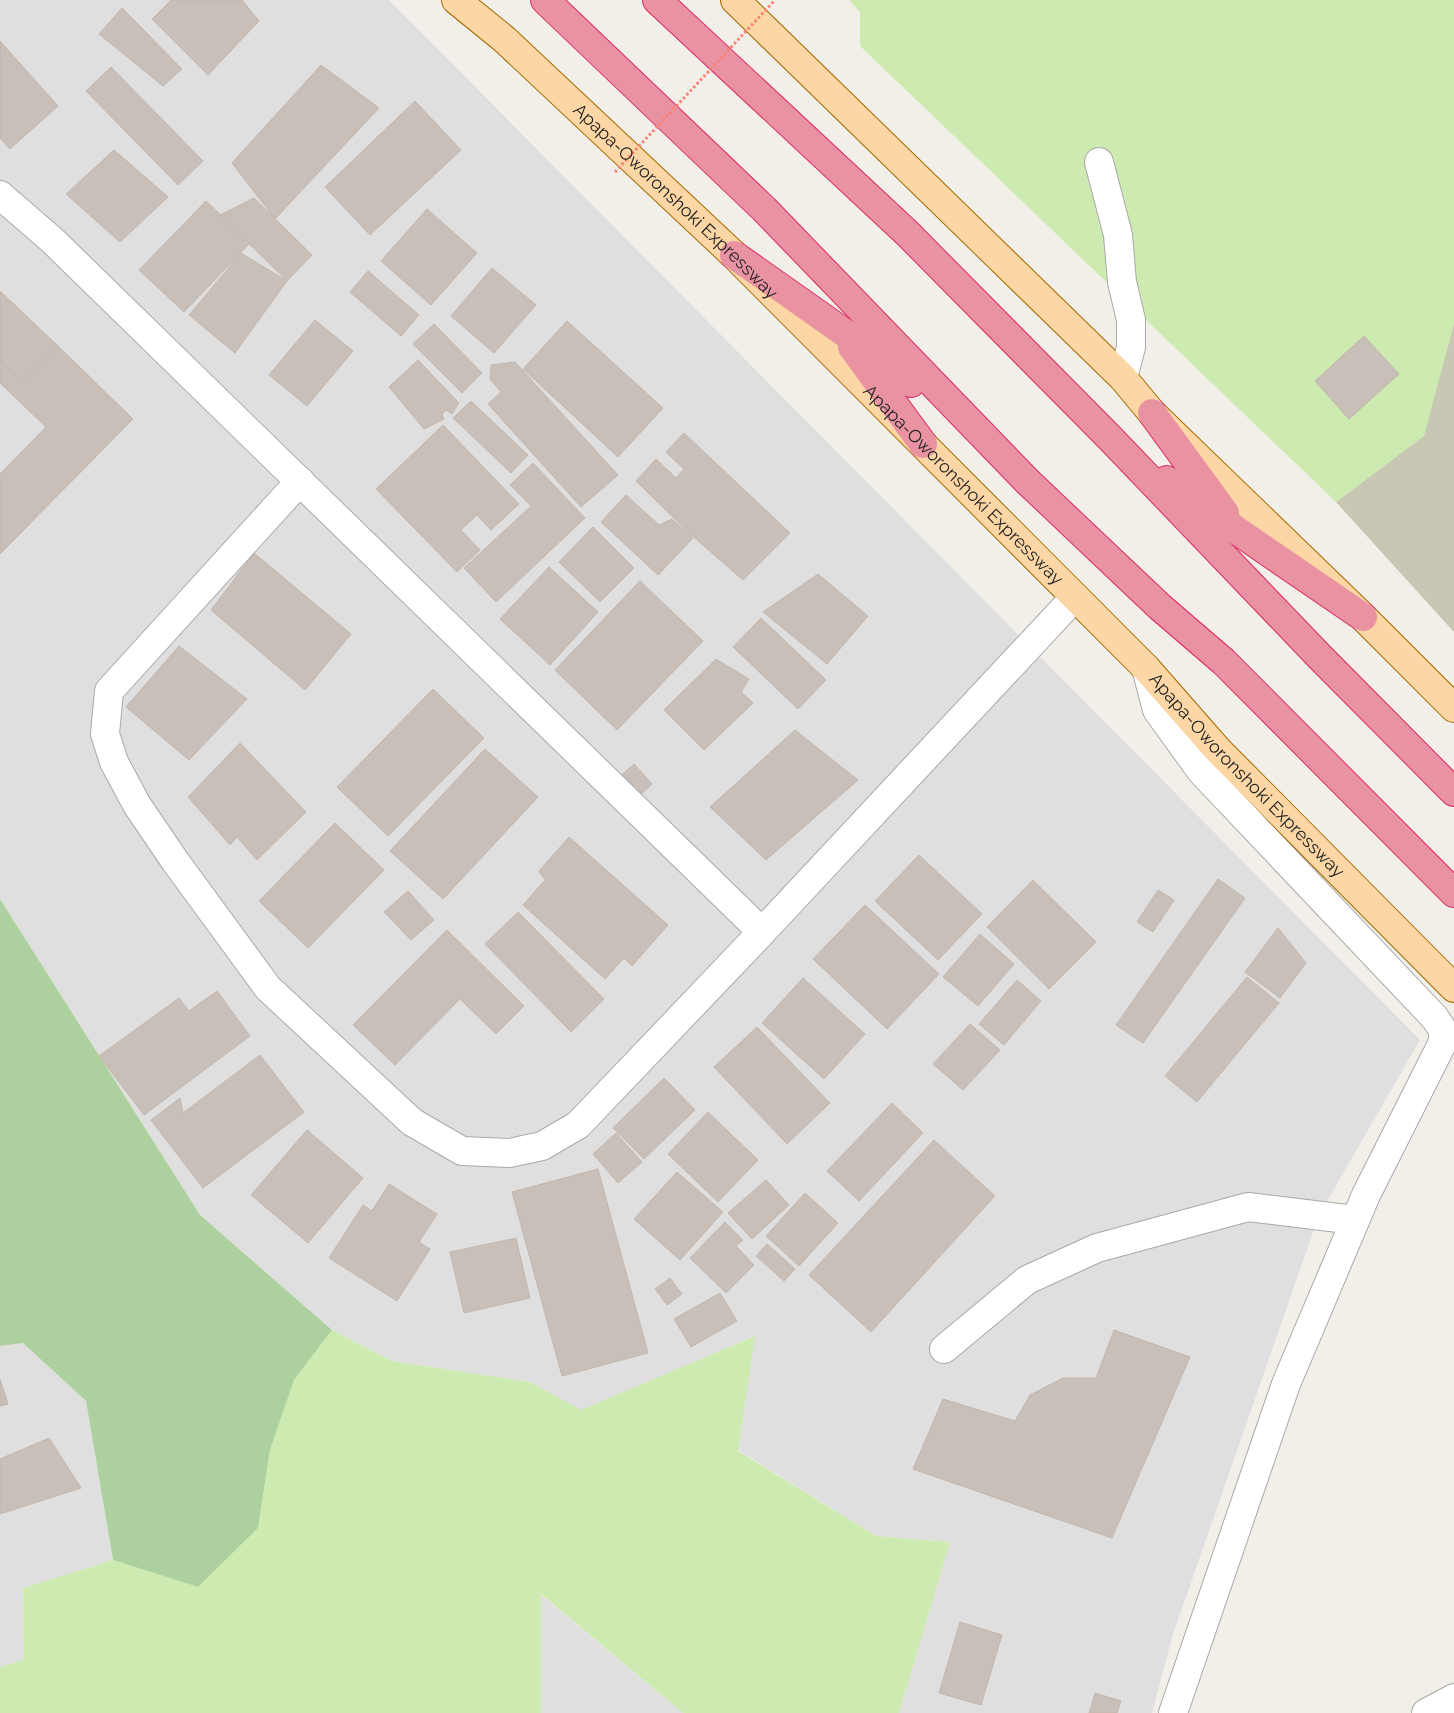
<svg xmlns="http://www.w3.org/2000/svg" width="1454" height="1713" font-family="Raleway,sans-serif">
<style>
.residential{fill:#e0dfdf}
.construction{fill:#c7c7b4}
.grass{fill:#cdebb0}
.forest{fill:#add19e}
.building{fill:#c7bfb8;stroke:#c4b6ab}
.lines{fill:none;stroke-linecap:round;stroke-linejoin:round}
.minor-casing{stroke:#a9a9a9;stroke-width:30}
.major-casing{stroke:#a06b00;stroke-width:30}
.highway-casing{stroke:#dc2a67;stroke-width:30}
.minor{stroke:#fff;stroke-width:28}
.major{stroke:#fcd6a4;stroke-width:28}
.highway{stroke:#e892a2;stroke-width:28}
.path-bridge{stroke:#fa8072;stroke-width:3;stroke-dasharray:2.5 2.5;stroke-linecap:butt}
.labels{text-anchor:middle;stroke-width:4;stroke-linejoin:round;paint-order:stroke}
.street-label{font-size:18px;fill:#222;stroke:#fff}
</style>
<rect width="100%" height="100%" fill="#f2efe9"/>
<!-- residential -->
<g class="residential">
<polygon points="0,0 389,0 1420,1040 1319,1215 1172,1637 1152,1713 899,1713 950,1542 876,1536 738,1450 754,1336 581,1411 530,1382 392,1361 332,1330 200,1215 0,899"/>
<polygon points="23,1343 86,1401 113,1560 23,1588 24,1660 0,1667 0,1346"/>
<polygon points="540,1594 683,1713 541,1713"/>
</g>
<!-- construction -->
<polygon class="construction" points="1454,323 1454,632 1336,502 1423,436"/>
<!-- grass -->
<g class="grass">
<polygon points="849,0 1454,0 1454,323 1424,436 1336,502 860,46 860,12"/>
<polygon points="332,1330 392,1361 530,1382 581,1410 755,1336 738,1451 876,1536 950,1542 899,1713 683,1713 541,1594 541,1713 0,1713 0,1667 24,1660 23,1588 113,1560 198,1587 258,1528 270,1450 294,1380"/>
</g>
<!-- forest -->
<polygon class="forest" points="0,899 200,1215 332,1330 294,1380 270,1450 258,1528 198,1587 113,1560 86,1401 23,1343 0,1346"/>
<!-- building -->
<g class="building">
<polygon points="171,0 242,0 259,21 208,75 152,19"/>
<polygon points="122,8 182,69 163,86 99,34"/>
<polygon points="0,41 58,106 10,149 0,138"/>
<polygon points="321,65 379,108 275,219 232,163"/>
<polygon points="111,67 203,161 178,185 86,91"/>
<polygon points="415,101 461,150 370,235 325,187"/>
<polygon points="114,150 168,197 120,242 66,194"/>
<polygon points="254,198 312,255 287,281 220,215"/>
<polygon points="206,201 250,243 184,312 139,270"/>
<polygon points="427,209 477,253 431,305 381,261"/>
<polygon points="241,253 287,281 235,353 189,315"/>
<polygon points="492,268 536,305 494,353 451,316"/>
<polygon points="368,271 419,315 401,336 350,292"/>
<polygon points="0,291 57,345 21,381 0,361"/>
<polygon points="315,320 353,351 307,406 269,375"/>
<polygon points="567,321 663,408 618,457 523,369"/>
<polygon points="434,324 482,373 462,393 413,344"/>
<polygon points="1364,336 1399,374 1349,419 1315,381"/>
<polygon points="57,345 133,419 0,554 0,474 46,427 0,383 0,361 21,381"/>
<polygon points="418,360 459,403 452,414 446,410 442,414 444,419 424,429 389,387"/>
<polygon points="515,362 618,475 581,507 488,404 501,392 490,379 491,365"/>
<polygon points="471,401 528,455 511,473 453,418"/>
<polygon points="443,425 519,504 491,530 477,515 461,530 480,550 457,572 376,489"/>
<polygon points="684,433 790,533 743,580 688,532 636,481 656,459 676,478 684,469 666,452"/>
<polygon points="533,463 585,518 496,602 464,568 531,506 510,485"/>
<polygon points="626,495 659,525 672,519 693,538 658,575 601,522"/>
<polygon points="593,527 634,568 600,602 559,562"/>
<polygon points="254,553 351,634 305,690 211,610"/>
<polygon points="549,567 598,612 550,665 500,619"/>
<polygon points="818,574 868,616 827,664 763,612"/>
<polygon points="640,581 703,641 617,730 555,670"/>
<polygon points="761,618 826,680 798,709 733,647"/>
<polygon points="179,646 247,699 189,760 126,707"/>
<polygon points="716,659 749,679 741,692 753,703 704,750 664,710"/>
<polygon points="433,689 484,738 388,836 337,787"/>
<polygon points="795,730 858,780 766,860 710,807"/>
<polygon points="240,743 306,812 257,860 237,837 230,845 188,797"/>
<polygon points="485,749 538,797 443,899 390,851"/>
<polygon points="634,764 652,784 635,800 616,780"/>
<polygon points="335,823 384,870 308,948 259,901"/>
<polygon points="569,837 668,925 632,966 624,958 605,979 523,905 545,880 539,871"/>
<polygon points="919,855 982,914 938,960 875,901"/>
<polygon points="1218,879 1245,898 1143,1043 1116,1025"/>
<polygon points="1033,880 1096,942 1049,989 987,927"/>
<polygon points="1158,890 1174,900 1153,932 1137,922"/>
<polygon points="408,891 434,920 411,940 384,912"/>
<polygon points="865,905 939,974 887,1029 813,959"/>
<polygon points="518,912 604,999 571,1032 485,944"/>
<polygon points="1278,928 1306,963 1280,998 1245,972"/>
<polygon points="447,930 524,1006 496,1034 460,999 395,1065 353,1025"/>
<polygon points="980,934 1014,964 978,1006 943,977"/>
<polygon points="1247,977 1279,1003 1197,1102 1165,1076"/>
<polygon points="803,978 865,1034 824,1079 762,1023"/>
<polygon points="1017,980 1041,1001 1004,1045 979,1024"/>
<polygon points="217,991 250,1036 144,1115 99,1056 179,998 189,1011"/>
<polygon points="970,1024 1000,1050 963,1090 933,1064"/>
<polygon points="757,1027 830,1103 787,1144 714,1067"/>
<polygon points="260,1055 304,1112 203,1188 151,1120 180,1098 183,1113"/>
<polygon points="664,1078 695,1110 644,1159 613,1128"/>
<polygon points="892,1103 923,1133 859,1201 827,1171"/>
<polygon points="708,1112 758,1160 718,1202 668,1154"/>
<polygon points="307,1130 363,1178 308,1243 251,1195"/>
<polygon points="616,1133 642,1162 618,1183 593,1154"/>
<polygon points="934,1140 995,1196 871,1332 809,1275"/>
<polygon points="598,1169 648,1353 562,1376 512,1192"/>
<polygon points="677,1172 723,1212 680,1260 634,1219"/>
<polygon points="766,1180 789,1205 752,1239 728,1213"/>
<polygon points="389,1184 437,1214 419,1242 430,1249 397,1301 329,1258 363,1205 372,1211"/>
<polygon points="805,1193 838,1223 799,1266 766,1236"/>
<polygon points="725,1222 743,1240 736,1246 754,1265 726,1293 690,1258"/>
<polygon points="516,1238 530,1298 464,1313 450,1252"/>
<polygon points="767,1244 795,1269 784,1281 756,1256"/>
<polygon points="670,1278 682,1294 667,1305 655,1289"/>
<polygon points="720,1293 737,1321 691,1347 674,1319"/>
<polygon points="1114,1330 1190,1357 1112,1538 913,1469 943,1399 1015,1421 1030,1395 1063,1378 1096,1378"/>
<polygon points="0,1379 8,1404 0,1406"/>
<polygon points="49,1438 81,1488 0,1514 0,1459"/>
<polygon points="960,1622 1002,1635 981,1705 939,1693"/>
<polygon points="1095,1693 1121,1701 1117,1713 1089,1713"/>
</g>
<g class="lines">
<defs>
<g id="minor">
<polyline points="1099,162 1118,235 1122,282 1131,320 1131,347 1123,378"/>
<polyline points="0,195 52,240 762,932"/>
<polyline points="300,481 109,691 105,734 114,762 137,805 175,861 268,988 412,1122 462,1151 509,1153 542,1146 578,1125 762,932 1075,597"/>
<polyline points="1146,668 1157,710 1201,771 1435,1018 1444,1032 1442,1044 1366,1195 1286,1384 1173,1713"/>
<polyline points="944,1349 1027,1280 1097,1248 1248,1207 1355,1220"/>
<polyline points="1426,1713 1454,1698"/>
</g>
<g id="major">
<path id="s1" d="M456,0L504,39L734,255L1146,668L1217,749L1454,988"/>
<polyline points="735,0 1123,378 1152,413 1363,617 1454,708"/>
</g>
<g id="highway">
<polyline points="545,0 764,209 1027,481 1160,607 1224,662 1454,893"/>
<polyline points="657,0 907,233 1110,438 1319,656 1454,792"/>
<polyline points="734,255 883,360 911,383"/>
<polyline points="852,347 923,444"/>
<polyline points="1152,413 1225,513"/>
<polyline points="1167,480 1239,532 1363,617"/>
</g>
</defs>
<!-- minor casing -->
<use href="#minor" class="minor-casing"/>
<!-- major casing -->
<use href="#major" class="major-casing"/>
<!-- highway casing -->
<use href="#highway" class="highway-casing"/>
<!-- minor -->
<use href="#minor" class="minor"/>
<!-- major -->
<use href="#major" class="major"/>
<!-- highway -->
<use href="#highway" class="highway"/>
<!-- path-bridge -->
<polyline class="path-bridge" points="615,172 775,0"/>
</g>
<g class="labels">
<!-- street labels -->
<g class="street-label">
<text dy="6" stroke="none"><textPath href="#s1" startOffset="298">Apapa-Oworonshoki Expressway</textPath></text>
<text dy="6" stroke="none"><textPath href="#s1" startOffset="702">Apapa-Oworonshoki Expressway</textPath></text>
<text dy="6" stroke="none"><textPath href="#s1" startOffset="1108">Apapa-Oworonshoki Expressway</textPath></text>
</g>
</g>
</svg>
